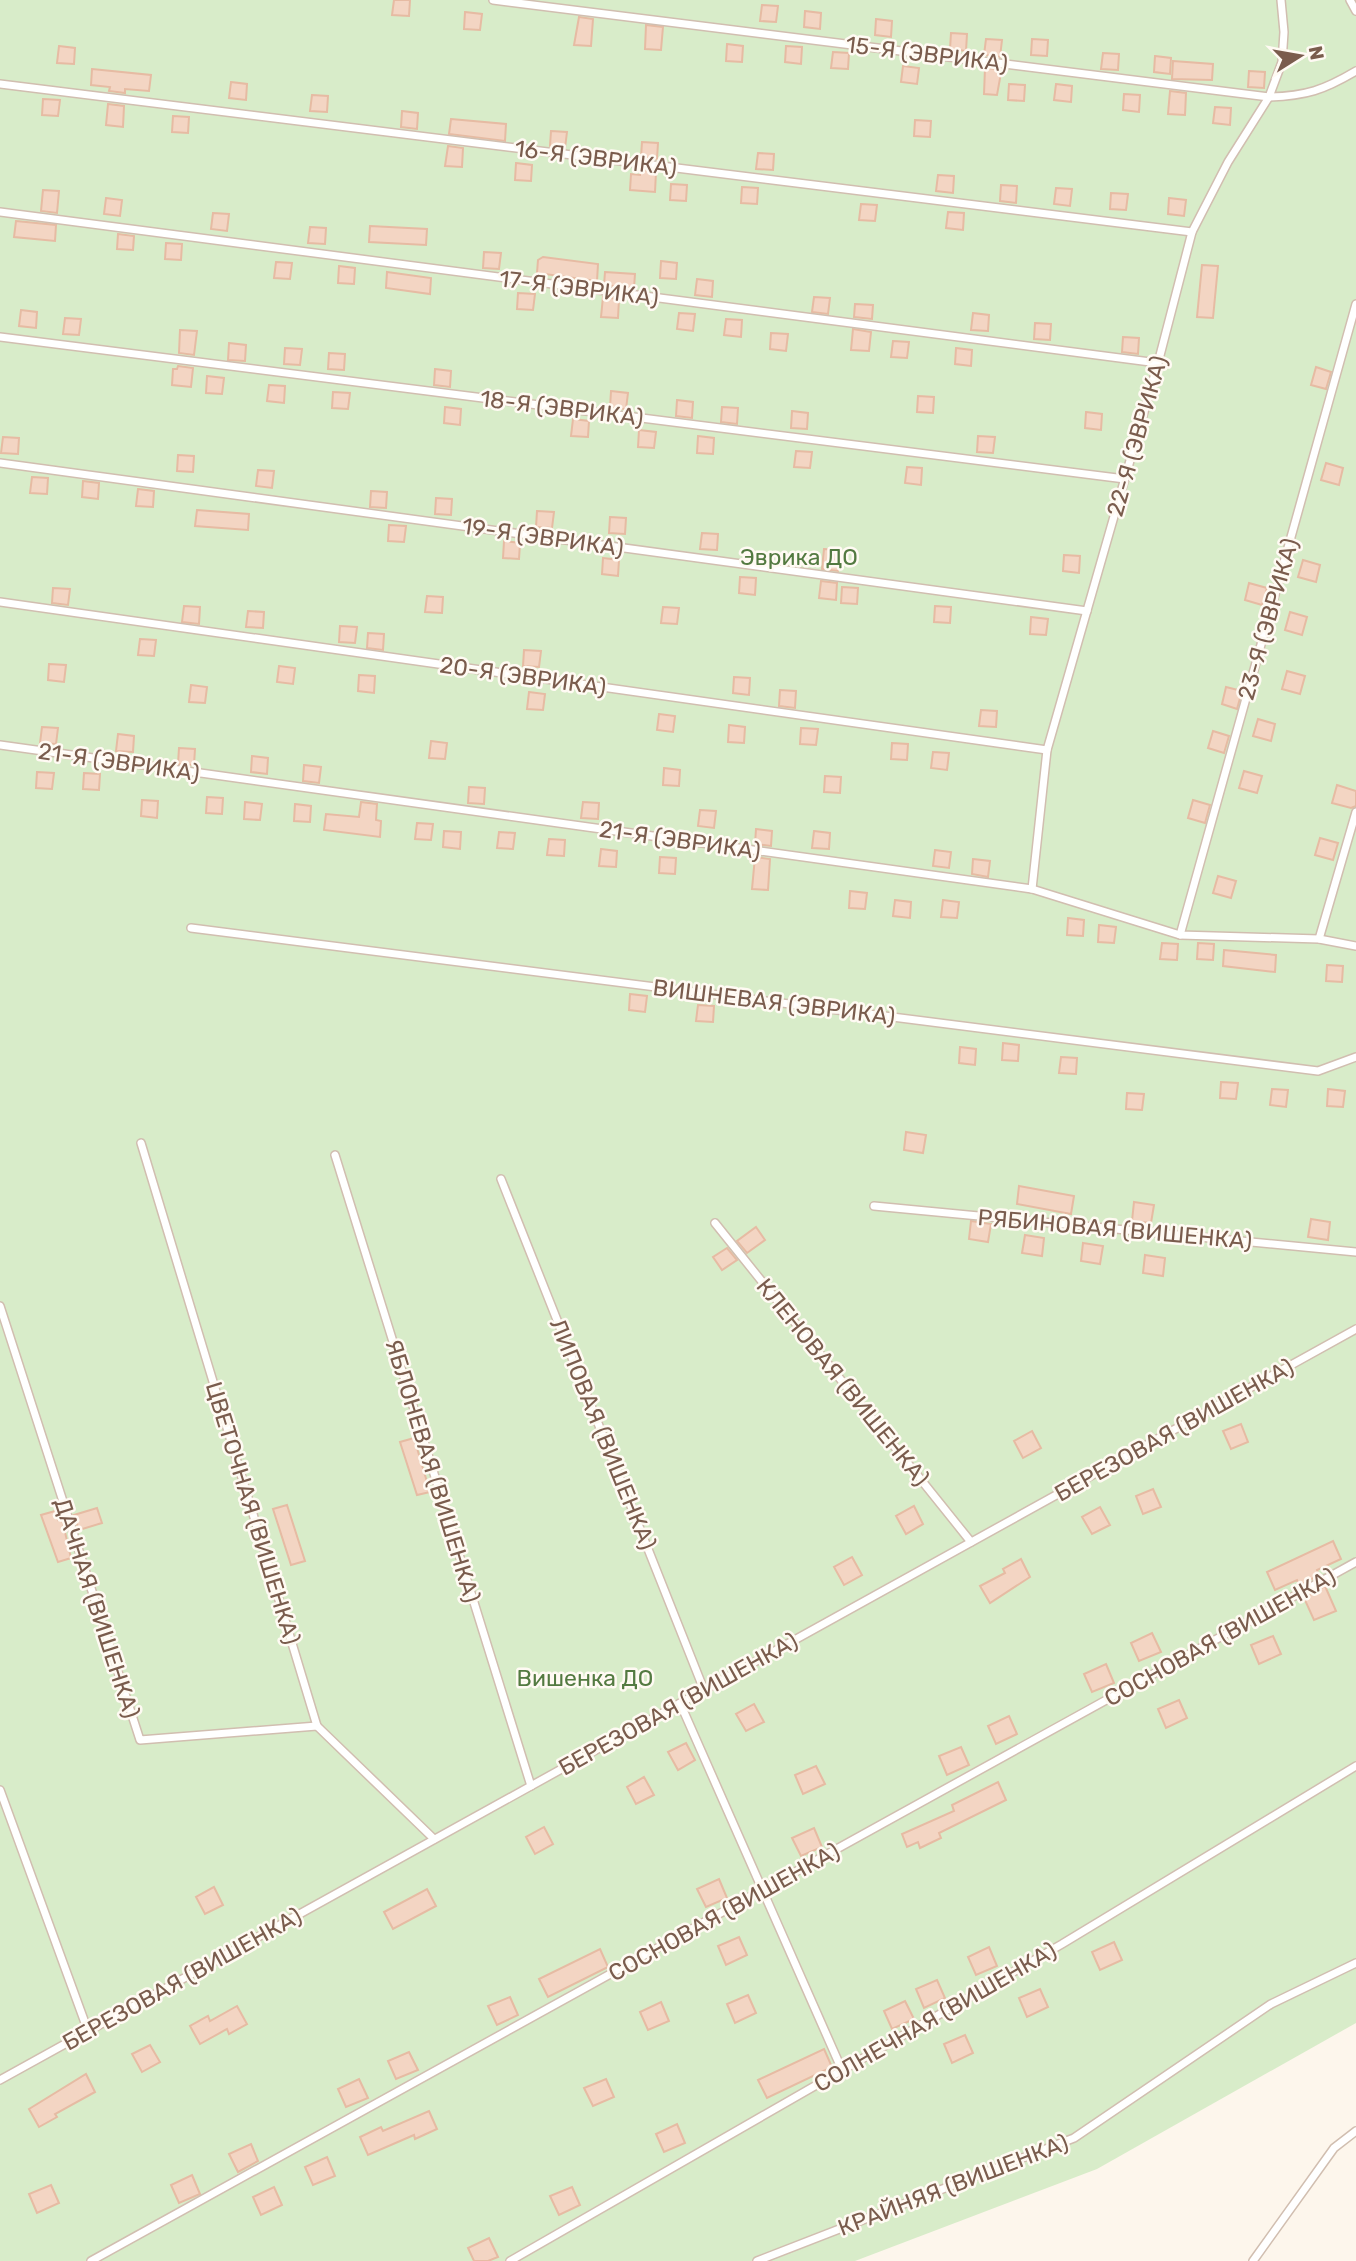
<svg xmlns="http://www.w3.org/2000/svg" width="1356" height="2261" font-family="Rubik,sans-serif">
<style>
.green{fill:#d8ecc9}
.building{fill:#f3d5c3;stroke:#e6bba3;stroke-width:2}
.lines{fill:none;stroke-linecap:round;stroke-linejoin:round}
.service-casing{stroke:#d1beb0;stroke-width:10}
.service{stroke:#fff;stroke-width:7}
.labels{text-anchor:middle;stroke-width:5;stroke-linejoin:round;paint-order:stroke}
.street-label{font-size:23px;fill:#7a5c4d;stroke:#fffaf3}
.park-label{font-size:23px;fill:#537a41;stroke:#fffaf3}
</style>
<rect width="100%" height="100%" fill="#fdf6ec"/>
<!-- green -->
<polygon class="green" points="0,0 1356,0 1356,2023 1097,2169 855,2261 0,2261"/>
<!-- building -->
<g class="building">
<polygon points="394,0 410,0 409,16 392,15"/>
<polygon points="762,5 778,6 776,22 760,21"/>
<polygon points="805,11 821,13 820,29 804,27"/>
<polygon points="465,12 482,14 480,30 464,29"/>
<polygon points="579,17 593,19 591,46 574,45"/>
<polygon points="876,19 892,21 891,37 875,35"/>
<polygon points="646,25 663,27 661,50 645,49"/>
<polygon points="951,33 967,34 966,51 950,49"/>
<polygon points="986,39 1002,40 1000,57 984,55"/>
<polygon points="1032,39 1048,40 1047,56 1031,55"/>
<polygon points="727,44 743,46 742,62 726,61"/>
<polygon points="59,46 75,48 74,64 57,63"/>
<polygon points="786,46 802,47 801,64 785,62"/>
<polygon points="833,52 849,53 848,69 831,68"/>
<polygon points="1103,53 1119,54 1118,70 1101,69"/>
<polygon points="1155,56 1171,58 1170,74 1154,72"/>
<polygon points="1173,61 1213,64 1212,80 1172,79"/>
<polygon points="903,66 919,68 917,84 901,82"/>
<polygon points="985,68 999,69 1001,73 997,95 984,94"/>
<polygon points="92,69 151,75 149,91 125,89 125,93 109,91 110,87 91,85"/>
<polygon points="1249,71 1265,72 1264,88 1248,87"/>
<polygon points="231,82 247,84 246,100 229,98"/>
<polygon points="1009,84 1025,85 1024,101 1008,100"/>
<polygon points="1056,84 1072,86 1071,102 1054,100"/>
<polygon points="1170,91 1186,93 1185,115 1168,114"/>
<polygon points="1124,94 1140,95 1139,112 1123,110"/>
<polygon points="312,95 328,96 327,112 310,111"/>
<polygon points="43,99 60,100 58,116 42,115"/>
<polygon points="108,104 124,106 123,127 106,125"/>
<polygon points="1215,107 1231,108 1230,125 1213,123"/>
<polygon points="402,111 418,113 417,129 401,127"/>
<polygon points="173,116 189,117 188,133 172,132"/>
<polygon points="451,119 506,124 505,141 449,134"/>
<polygon points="915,120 931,121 930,137 914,136"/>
<polygon points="551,131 567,132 565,148 550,146"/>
<polygon points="642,142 658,143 657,159 641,157"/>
<polygon points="448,146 463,148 462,167 445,166"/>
<polygon points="758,153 774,154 773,170 756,169"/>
<polygon points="516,163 532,165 531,181 515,180"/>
<polygon points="640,170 656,172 655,192 630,190 631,174 640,175"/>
<polygon points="938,175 954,176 953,193 936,191"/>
<polygon points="671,184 687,185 686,201 670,200"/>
<polygon points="1001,185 1017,186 1016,203 1000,201"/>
<polygon points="742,187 758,188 757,204 741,203"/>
<polygon points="1056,188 1072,189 1070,206 1054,204"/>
<polygon points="43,190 59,191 57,213 41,211"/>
<polygon points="1111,193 1128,194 1126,210 1110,209"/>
<polygon points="106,198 122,200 120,216 104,214"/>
<polygon points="1169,198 1186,200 1184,216 1168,214"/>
<polygon points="861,204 877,205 875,221 859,220"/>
<polygon points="948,212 964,213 963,230 946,228"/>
<polygon points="213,213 229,214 227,231 211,229"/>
<polygon points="16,221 56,225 55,241 14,237"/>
<polygon points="370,226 427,229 426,245 369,242"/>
<polygon points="310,227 326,228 325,244 308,243"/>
<polygon points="118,234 134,236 133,250 117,249"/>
<polygon points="166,243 182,244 181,260 165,259"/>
<polygon points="484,252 501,253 499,269 483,268"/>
<polygon points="543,257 598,264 597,281 537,273 538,260"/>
<polygon points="661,261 677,263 676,279 660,278"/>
<polygon points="276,262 292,263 290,279 274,278"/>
<polygon points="1202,265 1218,266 1213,318 1197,317"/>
<polygon points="339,266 355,268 354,284 338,283"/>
<polygon points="387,272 431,278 430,294 386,288"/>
<polygon points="605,272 635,274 634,288 604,285"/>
<polygon points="697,279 713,281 712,297 695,295"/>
<polygon points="518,293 535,294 533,310 517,309"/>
<polygon points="603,297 619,299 618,318 601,317"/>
<polygon points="814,297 830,298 828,314 812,312"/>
<polygon points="855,304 873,305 872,319 854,317"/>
<polygon points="21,310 37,312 36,328 19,326"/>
<polygon points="679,313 695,314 693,331 677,329"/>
<polygon points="973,313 989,315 988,331 971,330"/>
<polygon points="65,318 81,319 79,335 63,334"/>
<polygon points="726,319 742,320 741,337 724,335"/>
<polygon points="1035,323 1051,324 1050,340 1034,339"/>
<polygon points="853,329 871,332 869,351 851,350"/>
<polygon points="180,330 197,331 194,355 179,353"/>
<polygon points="771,333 788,334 786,351 770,349"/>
<polygon points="1123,337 1139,338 1138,354 1122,352"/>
<polygon points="893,341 909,342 907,358 891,357"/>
<polygon points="229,343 246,345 245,361 228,360"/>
<polygon points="285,348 302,349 300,365 284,364"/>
<polygon points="956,348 972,350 971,366 955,364"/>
<polygon points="329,353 345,354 344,370 328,369"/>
<polygon points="178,366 193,368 191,387 172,385 173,369 177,369"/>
<polygon points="1316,367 1331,372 1326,389 1311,385"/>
<polygon points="435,369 451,371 450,387 434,385"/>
<polygon points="207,376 224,378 222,394 206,393"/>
<polygon points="269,385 285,386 284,403 267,401"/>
<polygon points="611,391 628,393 626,409 610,408"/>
<polygon points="333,392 350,393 348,409 332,408"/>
<polygon points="918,396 934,397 933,413 917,412"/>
<polygon points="677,400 693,402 692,418 676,416"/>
<polygon points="445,407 461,409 460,425 444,423"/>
<polygon points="722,407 738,408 737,424 721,422"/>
<polygon points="792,411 808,413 807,429 791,428"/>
<polygon points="1086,412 1102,414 1101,430 1085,428"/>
<polygon points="573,419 589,421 588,437 571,436"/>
<polygon points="639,430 656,432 654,448 638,447"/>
<polygon points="698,436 714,438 713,454 697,453"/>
<polygon points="978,436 995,437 993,453 977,452"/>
<polygon points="3,437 19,438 18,454 1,453"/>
<polygon points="796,451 812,452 810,468 794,467"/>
<polygon points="178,455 194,456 193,472 177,471"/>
<polygon points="1326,463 1343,468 1339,485 1321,480"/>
<polygon points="907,467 922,468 921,485 905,483"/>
<polygon points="258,470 274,471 272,488 256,486"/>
<polygon points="32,477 48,478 47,494 30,493"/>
<polygon points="83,481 99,483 98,499 82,497"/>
<polygon points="138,489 154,491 153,507 136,506"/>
<polygon points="371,491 387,492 386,508 370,507"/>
<polygon points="436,498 452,499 451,515 435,514"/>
<polygon points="197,510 249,514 248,530 195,526"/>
<polygon points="537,511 554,512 552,528 536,527"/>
<polygon points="610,517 626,518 625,534 609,533"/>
<polygon points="389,525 406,526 404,542 388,541"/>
<polygon points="702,533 718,534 717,550 700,549"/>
<polygon points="504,541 520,543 519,559 503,558"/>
<polygon points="824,549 840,550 838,571 822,569"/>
<polygon points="1064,555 1080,556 1079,573 1063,571"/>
<polygon points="603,558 619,560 618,576 602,574"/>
<polygon points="1303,560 1320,565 1316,582 1298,577"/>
<polygon points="740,577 756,578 755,595 739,593"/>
<polygon points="821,581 837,583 836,600 819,598"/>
<polygon points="1249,583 1267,588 1262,605 1245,600"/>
<polygon points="842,587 858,588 857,604 841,603"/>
<polygon points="53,588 70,589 68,605 52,603"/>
<polygon points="427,596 443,597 442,613 425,612"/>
<polygon points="184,606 200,607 199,624 182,622"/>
<polygon points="935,606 951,607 950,623 934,622"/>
<polygon points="663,607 679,608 677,624 661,623"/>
<polygon points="248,611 264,612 263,628 246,627"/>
<polygon points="1290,612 1307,617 1302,635 1285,630"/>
<polygon points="1031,617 1048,619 1046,635 1030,634"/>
<polygon points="340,626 357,627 355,643 339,642"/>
<polygon points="368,633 384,634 383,650 367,648"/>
<polygon points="140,639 156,640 154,656 138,655"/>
<polygon points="524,650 541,651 539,667 523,666"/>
<polygon points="49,664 66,665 64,682 48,680"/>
<polygon points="279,666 295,668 293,684 277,682"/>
<polygon points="1287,671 1305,676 1300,694 1282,689"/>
<polygon points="359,675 375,676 374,693 358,691"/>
<polygon points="734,677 750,678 749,695 733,693"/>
<polygon points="191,685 207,687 205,703 189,702"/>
<polygon points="1226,687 1242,691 1237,709 1222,704"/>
<polygon points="780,690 796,691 795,708 779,706"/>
<polygon points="529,692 545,694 543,710 527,709"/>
<polygon points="981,710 997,711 996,727 979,726"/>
<polygon points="659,714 675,716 673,732 657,730"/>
<polygon points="1258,719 1275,724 1271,741 1253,736"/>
<polygon points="729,725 745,727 744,743 728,742"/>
<polygon points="42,727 58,728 56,744 40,743"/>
<polygon points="801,728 818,729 816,745 800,744"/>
<polygon points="1213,731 1229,736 1224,753 1208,748"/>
<polygon points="118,734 134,736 133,752 116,751"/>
<polygon points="431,741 447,743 445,759 429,758"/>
<polygon points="892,743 908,744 907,760 891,759"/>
<polygon points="179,748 195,749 194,765 178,764"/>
<polygon points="933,752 949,753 947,770 931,768"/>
<polygon points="252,756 268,758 267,774 251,772"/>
<polygon points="304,765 321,767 319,783 303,781"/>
<polygon points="664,768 680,770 679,786 663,785"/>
<polygon points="1244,771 1262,776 1257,793 1239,788"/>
<polygon points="37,772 54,773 52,789 36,788"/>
<polygon points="84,773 100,774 99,790 83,789"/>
<polygon points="825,776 841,777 840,793 824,792"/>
<polygon points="1337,785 1356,791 1356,806 1351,808 1332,803"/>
<polygon points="469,787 485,788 484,804 468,803"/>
<polygon points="207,797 223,798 222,814 206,813"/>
<polygon points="142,800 158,801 157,818 141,816"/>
<polygon points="1193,800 1210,805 1205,823 1188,818"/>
<polygon points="245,802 262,804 260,820 244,819"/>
<polygon points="361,802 377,804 376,820 381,821 380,837 324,830 326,814 359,817"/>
<polygon points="583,802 599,803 598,819 581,818"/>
<polygon points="295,804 311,806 310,822 294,821"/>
<polygon points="700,810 716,811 714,828 698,826"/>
<polygon points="417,823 433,824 431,840 415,839"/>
<polygon points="756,829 772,831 771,846 755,844"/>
<polygon points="444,831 461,832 460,849 443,847"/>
<polygon points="814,831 830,833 829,849 812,848"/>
<polygon points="499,832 515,833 513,849 497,848"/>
<polygon points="1320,838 1338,843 1333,860 1315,855"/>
<polygon points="549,839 565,840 564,856 547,855"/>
<polygon points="601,849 617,851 616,867 599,866"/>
<polygon points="935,850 951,852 949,868 933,866"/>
<polygon points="660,857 676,858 675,874 659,873"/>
<polygon points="755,857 770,859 768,890 752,889"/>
<polygon points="973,859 990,861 988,877 972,874"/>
<polygon points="1218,876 1236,881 1231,898 1213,893"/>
<polygon points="850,891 867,893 865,909 849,908"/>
<polygon points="895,900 911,902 910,918 893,916"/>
<polygon points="943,900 959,902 957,918 941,917"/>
<polygon points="1068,918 1084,920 1083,936 1067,935"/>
<polygon points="1099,925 1116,927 1114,943 1098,942"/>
<polygon points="1162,943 1178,944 1177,960 1160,959"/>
<polygon points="1198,943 1214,944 1213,960 1197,959"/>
<polygon points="1224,950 1276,955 1275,972 1223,966"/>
<polygon points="1327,965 1343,966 1342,982 1326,981"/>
<polygon points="630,994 647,996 645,1012 629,1010"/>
<polygon points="698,1005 714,1006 713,1022 696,1021"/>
<polygon points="1003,1043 1019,1045 1018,1061 1002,1060"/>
<polygon points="960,1047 976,1049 975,1065 959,1063"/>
<polygon points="1061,1057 1077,1058 1076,1074 1059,1073"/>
<polygon points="1221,1082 1238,1083 1236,1099 1220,1098"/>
<polygon points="1272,1089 1288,1090 1286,1107 1270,1105"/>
<polygon points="1328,1089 1345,1091 1343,1107 1327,1106"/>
<polygon points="1127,1093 1144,1094 1142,1110 1126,1109"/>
<polygon points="906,1132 926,1135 923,1153 904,1150"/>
<polygon points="1019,1186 1074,1196 1071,1214 1017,1204"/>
<polygon points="1134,1202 1154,1205 1151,1223 1132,1221"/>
<polygon points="1311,1219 1330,1222 1328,1240 1308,1237"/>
<polygon points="971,1221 991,1224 988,1242 969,1239"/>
<polygon points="756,1227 765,1240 747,1253 737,1241"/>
<polygon points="1025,1235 1044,1238 1042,1256 1022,1253"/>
<polygon points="1083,1243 1103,1246 1100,1264 1081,1261"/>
<polygon points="727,1248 737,1260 722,1270 713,1257"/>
<polygon points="1145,1255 1165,1258 1163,1276 1143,1273"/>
<polygon points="1241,1424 1248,1442 1231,1449 1223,1431"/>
<polygon points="1032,1431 1041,1448 1023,1458 1014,1441"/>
<polygon points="414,1438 430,1492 417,1495 400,1442"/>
<polygon points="1153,1489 1161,1507 1143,1514 1136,1496"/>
<polygon points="287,1505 305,1561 291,1565 273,1509"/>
<polygon points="914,1506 923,1524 906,1534 896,1516"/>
<polygon points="1100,1507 1110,1525 1092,1534 1082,1517"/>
<polygon points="97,1508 102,1523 79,1530 74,1515"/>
<polygon points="55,1511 58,1520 62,1519 71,1558 58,1562 41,1515"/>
<polygon points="1333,1541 1341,1559 1317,1570 1319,1575 1299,1586 1297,1580 1275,1590 1267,1572"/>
<polygon points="852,1557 862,1575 844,1585 834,1567"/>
<polygon points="1021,1559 1030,1577 990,1603 980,1586 1005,1573 1003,1569"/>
<polygon points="1325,1586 1336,1611 1314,1620 1304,1598"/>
<polygon points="1152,1633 1161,1652 1139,1661 1131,1643"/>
<polygon points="1273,1636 1281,1654 1259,1664 1251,1645"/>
<polygon points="1106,1664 1114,1683 1092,1692 1084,1674"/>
<polygon points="1179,1700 1187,1718 1166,1728 1158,1709"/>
<polygon points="754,1704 764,1722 746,1731 736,1714"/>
<polygon points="1009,1716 1017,1734 996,1744 988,1726"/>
<polygon points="686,1743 695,1760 678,1770 668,1752"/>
<polygon points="961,1747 969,1765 947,1775 939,1756"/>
<polygon points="816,1766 825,1784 803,1794 795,1775"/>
<polygon points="644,1777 654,1795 636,1804 627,1787"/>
<polygon points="998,1782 1006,1800 939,1833 941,1838 920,1848 918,1842 907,1847 902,1834 954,1811 952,1805"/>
<polygon points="544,1827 553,1844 535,1854 526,1837"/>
<polygon points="814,1828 822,1847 801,1856 792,1838"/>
<polygon points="719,1879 727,1898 706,1907 697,1889"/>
<polygon points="214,1887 223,1905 205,1914 196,1897"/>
<polygon points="427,1889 436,1906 393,1929 384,1912"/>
<polygon points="739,1937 747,1955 726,1965 718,1946"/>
<polygon points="1114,1942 1122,1960 1100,1970 1092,1952"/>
<polygon points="989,1947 997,1966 976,1975 968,1957"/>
<polygon points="600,1949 608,1967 548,1997 539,1979"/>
<polygon points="937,1980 945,1998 924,2008 916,1989"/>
<polygon points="1040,1989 1048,2007 1027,2017 1019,1998"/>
<polygon points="748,1995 756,2013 735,2023 727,2004"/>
<polygon points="510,1997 518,2015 497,2025 488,2006"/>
<polygon points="905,2001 914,2019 892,2029 884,2011"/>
<polygon points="661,2002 669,2021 648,2030 640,2012"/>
<polygon points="237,2006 247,2024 229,2034 227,2029 200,2044 190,2026 208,2016 210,2021"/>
<polygon points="965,2035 973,2053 952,2063 944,2044"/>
<polygon points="150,2045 160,2062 142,2072 132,2054"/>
<polygon points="824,2049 832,2067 767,2098 758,2080"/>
<polygon points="409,2052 418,2070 396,2079 388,2061"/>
<polygon points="86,2074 95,2092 55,2114 57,2117 39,2127 29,2109"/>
<polygon points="359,2079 368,2098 346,2107 338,2089"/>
<polygon points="606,2079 614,2097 593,2106 584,2088"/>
<polygon points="429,2111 437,2129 415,2139 414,2135 368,2155 360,2137 381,2127 383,2131"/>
<polygon points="677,2124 685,2143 664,2152 656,2134"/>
<polygon points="251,2144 258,2161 238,2172 229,2154"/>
<polygon points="327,2157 335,2176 313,2185 305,2167"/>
<polygon points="192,2175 200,2194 179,2203 171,2185"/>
<polygon points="51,2185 59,2203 37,2213 29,2194"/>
<polygon points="274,2187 282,2205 261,2215 253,2197"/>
<polygon points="572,2187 580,2205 559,2215 550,2196"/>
<polygon points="489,2238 498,2257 488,2261 474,2261 468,2248"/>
</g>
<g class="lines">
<defs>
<g id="service">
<path d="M493,0L1269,97C1306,96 1324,90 1356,71"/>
<polyline points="1350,0 1356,11"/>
<polyline points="0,84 1192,232"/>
<polyline points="0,212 1158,363"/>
<polyline points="0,337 1125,479"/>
<polyline points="0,463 1087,611"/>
<polyline points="0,602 1047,750"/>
<polyline points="0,745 1032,889 1180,935 1319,939 1356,946"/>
<polyline points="1032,889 1047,750 1158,363 1192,232 1228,162 1269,97 1282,62 1284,32 1281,0"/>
<polyline points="191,928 1318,1071 1356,1057"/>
<polyline points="1180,935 1356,304"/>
<polyline points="1319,939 1356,812"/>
<polyline points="141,1143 317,1726 434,1839"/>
<polyline points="335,1155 531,1786"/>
<polyline points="501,1179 704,1690"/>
<polyline points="874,1206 1356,1252"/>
<polyline points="715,1223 971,1542"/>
<polyline points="0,1306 140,1740 317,1726"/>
<polyline points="680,1703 842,2070"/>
<polyline points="0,1790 88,2031"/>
<polyline points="0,2080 1356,1329"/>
<polyline points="91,2261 1356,1562"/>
<polyline points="510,2261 1062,1944 1356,1766"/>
<polyline points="757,2261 1074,2138 1271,2004 1356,1963"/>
<polyline points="1253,2261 1334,2148 1356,2131"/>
</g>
</defs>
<!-- service casing -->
<use href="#service" class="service-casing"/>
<!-- service -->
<use href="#service" class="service"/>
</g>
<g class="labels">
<!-- street labels -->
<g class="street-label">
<text transform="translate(927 54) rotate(7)" y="8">15-Я (ЭВРИКА)</text>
<text transform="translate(596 158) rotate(7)" y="8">16-Я (ЭВРИКА)</text>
<text transform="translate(579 288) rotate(7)" y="8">17-Я (ЭВРИКА)</text>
<text transform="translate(562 408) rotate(7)" y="8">18-Я (ЭВРИКА)</text>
<text transform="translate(1137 436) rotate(-74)" y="8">22-Я (ЭВРИКА)</text>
<text transform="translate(543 537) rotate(8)" y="8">19-Я (ЭВРИКА)</text>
<text transform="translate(1268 619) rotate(-74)" y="8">23-Я (ЭВРИКА)</text>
<text transform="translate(523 676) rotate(8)" y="8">20-Я (ЭВРИКА)</text>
<text transform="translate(119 762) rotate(8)" y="8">21-Я (ЭВРИКА)</text>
<text transform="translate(680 840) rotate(8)" y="8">21-Я (ЭВРИКА)</text>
<text transform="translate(774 1002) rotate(7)" y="8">ВИШНЕВАЯ (ЭВРИКА)</text>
<text transform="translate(1115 1229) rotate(5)" y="8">РЯБИНОВАЯ (ВИШЕНКА)</text>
<text transform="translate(843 1382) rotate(51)" y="8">КЛЕНОВАЯ (ВИШЕНКА)</text>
<text transform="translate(1174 1430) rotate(-29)" y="8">БЕРЕЗОВАЯ (ВИШЕНКА)</text>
<text transform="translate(603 1434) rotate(68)" y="8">ЛИПОВАЯ (ВИШЕНКА)</text>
<text transform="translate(433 1471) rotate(73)" y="8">ЯБЛОНЕВАЯ (ВИШЕНКА)</text>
<text transform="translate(253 1513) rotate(73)" y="8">ЦВЕТОЧНАЯ (ВИШЕНКА)</text>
<text transform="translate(97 1608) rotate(72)" y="8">ДАЧНАЯ (ВИШЕНКА)</text>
<text transform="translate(1220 1637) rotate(-29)" y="8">СОСНОВАЯ (ВИШЕНКА)</text>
<text transform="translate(678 1704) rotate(-29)" y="8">БЕРЕЗОВАЯ (ВИШЕНКА)</text>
<text transform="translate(724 1912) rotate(-29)" y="8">СОСНОВАЯ (ВИШЕНКА)</text>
<text transform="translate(182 1979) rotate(-29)" y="8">БЕРЕЗОВАЯ (ВИШЕНКА)</text>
<text transform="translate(935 2017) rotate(-30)" y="8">СОЛНЕЧНАЯ (ВИШЕНКА)</text>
<text transform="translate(953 2185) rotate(-21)" y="8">КРАЙНЯЯ (ВИШЕНКА)</text>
</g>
<!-- park labels -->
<g class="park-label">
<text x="799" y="565">Эврика ДО</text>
<text x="585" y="1686">Вишенка ДО</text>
</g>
</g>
<!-- north arrow -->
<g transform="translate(1300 56) rotate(79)" stroke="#fffaf3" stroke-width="5" paint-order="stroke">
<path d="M0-5L12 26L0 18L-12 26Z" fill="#7a5c4d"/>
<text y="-10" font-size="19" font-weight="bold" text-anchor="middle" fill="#7a5c4d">N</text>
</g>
</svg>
